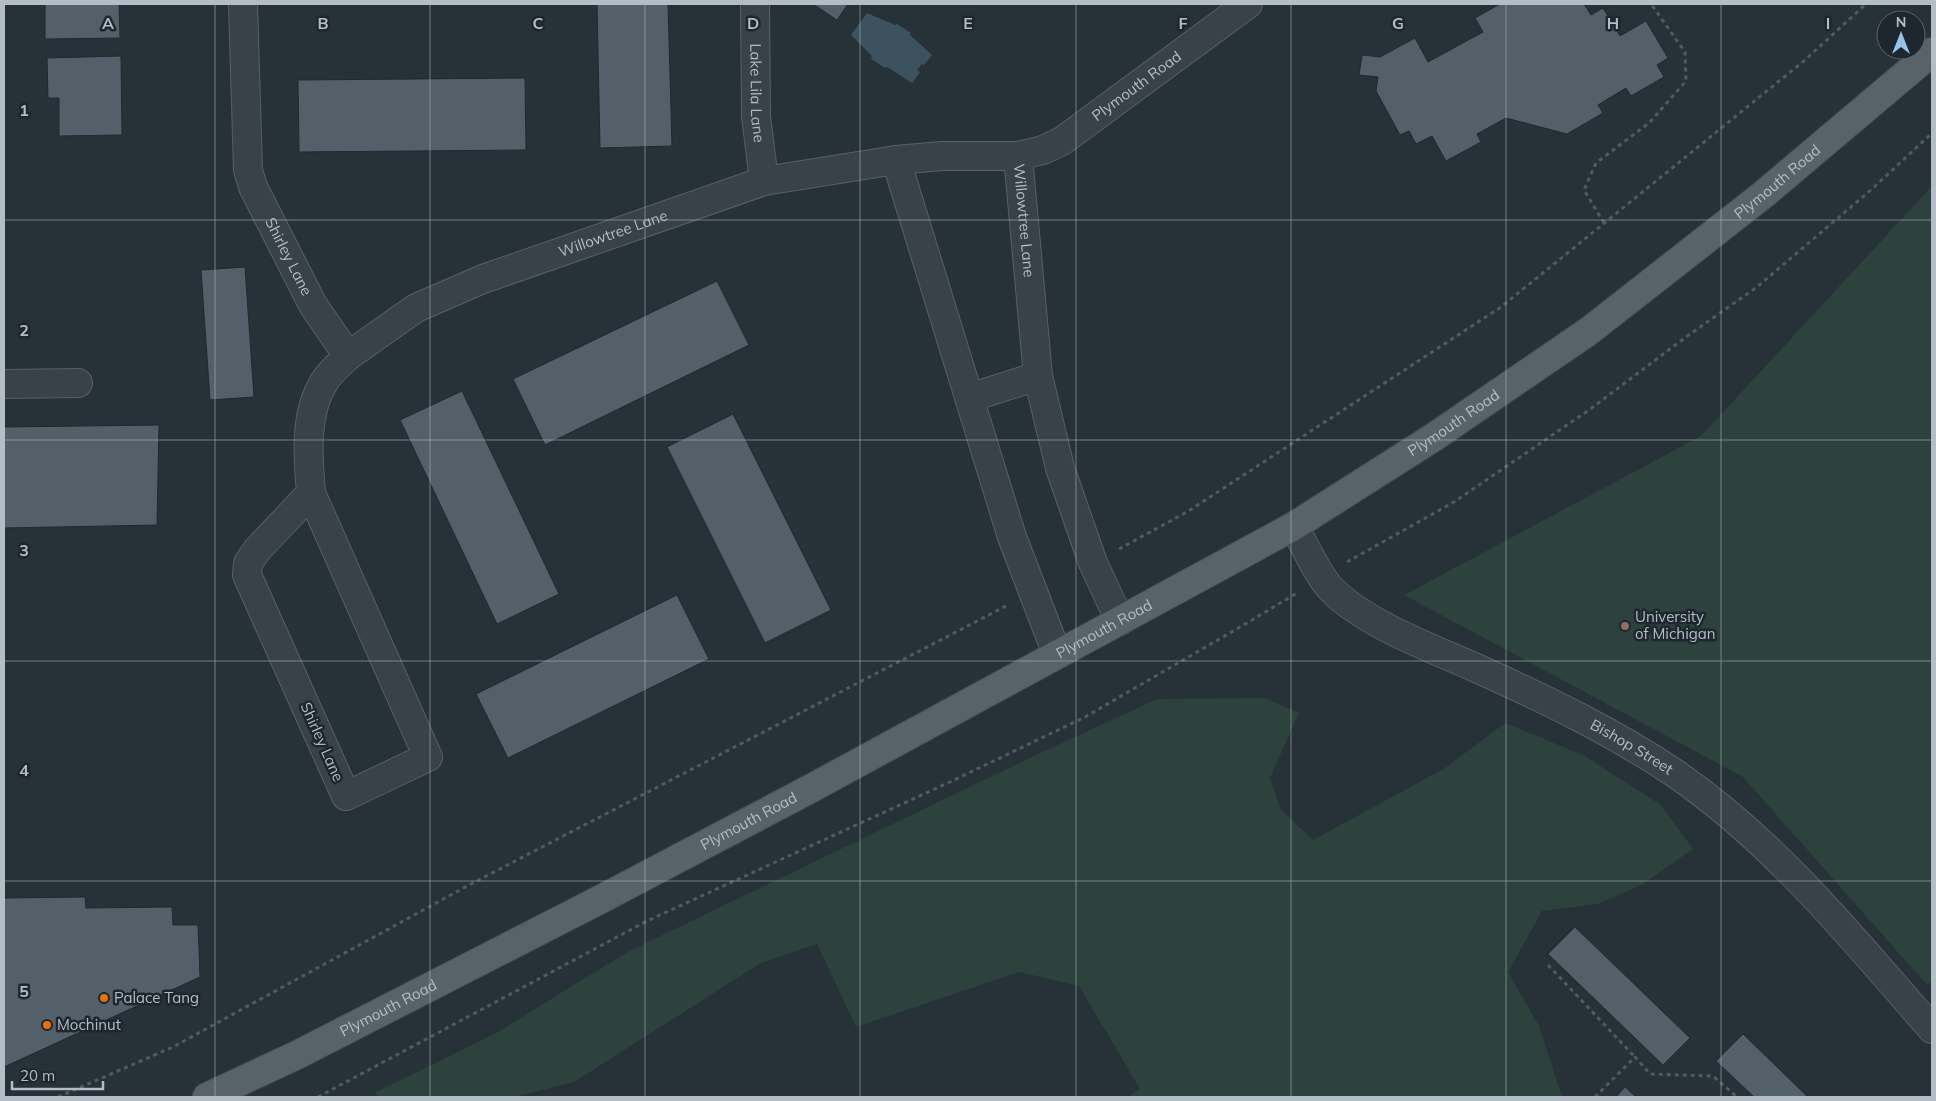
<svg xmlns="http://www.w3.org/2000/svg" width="1936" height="1101" font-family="Mulish,sans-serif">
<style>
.green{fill:#2d413d}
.water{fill:#3d525f}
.building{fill:#536069;stroke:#202930}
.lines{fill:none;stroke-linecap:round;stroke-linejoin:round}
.minor-casing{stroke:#576067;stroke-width:30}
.major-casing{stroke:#454e55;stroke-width:30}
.path{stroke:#4c5d5c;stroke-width:3;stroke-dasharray:4 4;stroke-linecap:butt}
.minor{stroke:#394249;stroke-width:28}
.major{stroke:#576269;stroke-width:28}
.grid{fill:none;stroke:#b4bdc5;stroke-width:1;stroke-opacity:0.55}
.education-dot{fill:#8d6e63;stroke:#1e272e;stroke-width:2}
.food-dot{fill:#e8710a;stroke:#1e272e;stroke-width:2}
.labels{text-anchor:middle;stroke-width:5;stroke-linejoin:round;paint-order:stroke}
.street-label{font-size:15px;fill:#b4bdc5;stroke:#1e272e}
.poi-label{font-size:15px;fill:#b4bdc5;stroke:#1e272e;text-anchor:start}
.grid-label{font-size:16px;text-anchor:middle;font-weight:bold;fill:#b4bdc5;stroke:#1e272e;stroke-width:5;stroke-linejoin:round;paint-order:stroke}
</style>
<rect width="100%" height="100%" fill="#263138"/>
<!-- green -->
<g class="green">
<polygon points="1932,186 1932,981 1927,985 1743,777 1404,595 1701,436"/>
<polygon points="1265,698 1299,713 1270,778 1281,810 1313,840 1445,768 1505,723 1583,755 1661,805 1693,849 1643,884 1598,904 1542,911 1508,972 1539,1026 1562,1097 1128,1097 1140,1089 1079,986 1019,972 856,1027 817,944 761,963 574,1082 514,1097 379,1097 374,1093 496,1033 629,951 1021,762 1157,699"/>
</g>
<!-- water -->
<polygon class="water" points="867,13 895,25 897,24 911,33 910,35 932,55 924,65 922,64 917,70 920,72 912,83 887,67 885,68 871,59 872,56 851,35"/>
<!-- building -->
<g class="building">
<polygon points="45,4 119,4 120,38 45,39"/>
<polygon points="597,4 668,4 672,146 600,148"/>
<polygon points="813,4 848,4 837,20"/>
<polygon points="1500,4 1584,4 1591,15 1603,8 1620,36 1646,21 1668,58 1657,65 1664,77 1631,96 1626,88 1598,105 1603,113 1567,134 1506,118 1477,134 1481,142 1446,161 1432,136 1416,144 1409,131 1400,135 1376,91 1378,77 1359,75 1362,55 1380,57 1415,38 1428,62 1483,32 1475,18"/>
<polygon points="121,56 122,135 59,136 59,98 48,98 47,58"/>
<polygon points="525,78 526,150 299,152 298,80"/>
<polygon points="245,267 254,397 210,400 201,270"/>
<polygon points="717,281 749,345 545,445 513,379"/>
<polygon points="462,391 559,594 497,624 400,420"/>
<polygon points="733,414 831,610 765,643 667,447"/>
<polygon points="159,425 157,525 4,528 4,427"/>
<polygon points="677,595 709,659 508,758 476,694"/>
<polygon points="85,897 86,908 172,907 173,925 198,925 200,977 4,1067 4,898"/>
<polygon points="1575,927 1690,1038 1663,1065 1548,954"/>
<polygon points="1743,1034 1808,1097 1754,1097 1716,1061"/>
<polygon points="1625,1087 1636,1097 1616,1097"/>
</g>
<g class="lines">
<defs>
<g id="minor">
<path id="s1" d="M243,4L248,170L253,187L313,305L348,356C340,364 330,372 324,382C304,414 308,457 311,493L428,757L346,796L247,575L248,563L257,550L311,493"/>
<path id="s2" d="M755,4L756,116L764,181"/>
<path id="s3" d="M1018,156L1038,376L1060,468L1093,563L1120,621"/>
<polyline points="896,160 1012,537 1057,654"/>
<path id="s4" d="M348,356L416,308L483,279L764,181L896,160L942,156H1018L1043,150L1062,141L1248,4"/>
<polyline points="4,384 78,383"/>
<polyline points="969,398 1038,376"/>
<path id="s5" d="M1294,526C1304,544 1318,576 1332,590C1366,624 1431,648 1474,667C1545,699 1612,731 1676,774C1776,843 1853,939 1932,1029"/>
</g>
<g id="major">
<path id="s6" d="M207,1097L297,1055L607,896L808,790L1294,526L1434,437L1589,331L1764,194L1932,52"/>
</g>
</defs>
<!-- minor casing -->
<use href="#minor" class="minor-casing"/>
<!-- major casing -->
<use href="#major" class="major-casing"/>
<!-- path -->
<g class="path">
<polyline points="1604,223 1584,190 1596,163 1649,123 1686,81 1685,52 1651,4"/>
<polyline points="1119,549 1187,512 1501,307 1805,60 1866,4"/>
<polyline points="1347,562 1454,502 1589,410 1690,334 1757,287 1872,189 1932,133"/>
<polyline points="1548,965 1635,1057"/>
<polyline points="58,1097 173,1047 469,885 1006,606"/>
<polyline points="318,1097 647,921 950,782 1085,717 1247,623 1297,593"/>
<polyline points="1595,1097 1635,1057 1650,1074 1713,1076 1737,1097"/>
</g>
<!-- minor -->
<use href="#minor" class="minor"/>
<!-- major -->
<use href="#major" class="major"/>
</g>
<!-- grid -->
<path class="grid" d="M215,4V1097M430,4V1097M645,4V1097M860,4V1097M1076,4V1097M1291,4V1097M1506,4V1097M1721,4V1097M4,220H1932M4,440H1932M4,661H1932M4,881H1932"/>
<!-- markers -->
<circle class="education-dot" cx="1625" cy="626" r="5"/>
<g class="food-dot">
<circle cx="104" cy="998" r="5"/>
<circle cx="47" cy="1025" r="5"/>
</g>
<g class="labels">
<!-- street labels -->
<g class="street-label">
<text dy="5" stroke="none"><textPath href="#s4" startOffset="849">Plymouth Road</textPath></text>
<text dy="5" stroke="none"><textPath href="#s2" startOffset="89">Lake Lila Lane</textPath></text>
<text dy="5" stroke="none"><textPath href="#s6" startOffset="1822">Plymouth Road</textPath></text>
<text dy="5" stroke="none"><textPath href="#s3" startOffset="65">Willowtree Lane</textPath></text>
<text dy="5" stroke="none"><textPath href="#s4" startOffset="294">Willowtree Lane</textPath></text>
<text dy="5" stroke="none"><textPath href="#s1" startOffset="262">Shirley Lane</textPath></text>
<text dy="5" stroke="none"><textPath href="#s6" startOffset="1418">Plymouth Road</textPath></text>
<text dy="5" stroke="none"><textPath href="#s6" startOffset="1012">Plymouth Road</textPath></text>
<text transform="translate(322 742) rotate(66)" y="5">Shirley Lane</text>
<text dy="5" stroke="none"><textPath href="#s5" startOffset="414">Bishop Street</textPath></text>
<text dy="5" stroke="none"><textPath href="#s6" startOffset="608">Plymouth Road</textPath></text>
<text dy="5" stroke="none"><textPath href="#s6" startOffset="202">Plymouth Road</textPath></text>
</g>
<!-- poi labels -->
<g class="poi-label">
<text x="1635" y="622">University<tspan x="1635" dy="17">of Michigan</tspan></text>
<text x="114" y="1003">Palace Tang</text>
<text x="57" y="1030">Mochinut</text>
</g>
</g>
<g class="grid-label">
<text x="108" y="29">A</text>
<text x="323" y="29">B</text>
<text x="538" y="29">C</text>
<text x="753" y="29">D</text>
<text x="968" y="29">E</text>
<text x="1183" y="29">F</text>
<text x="1398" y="29">G</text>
<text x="1613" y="29">H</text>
<text x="1828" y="29">I</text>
<text x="24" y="116">1</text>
<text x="24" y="336">2</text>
<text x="24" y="556">3</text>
<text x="24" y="776">4</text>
<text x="24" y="997">5</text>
</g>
<!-- border -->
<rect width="1936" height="1101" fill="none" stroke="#b4bdc5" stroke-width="10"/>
<!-- north arrow -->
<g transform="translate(1901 35)"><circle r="24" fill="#1e272e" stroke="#5a636a"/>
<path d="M0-4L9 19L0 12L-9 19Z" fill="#94c4ea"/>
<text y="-8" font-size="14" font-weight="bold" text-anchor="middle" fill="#b4bdc5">N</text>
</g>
<!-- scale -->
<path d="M12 1081v8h91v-8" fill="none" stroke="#b4bdc5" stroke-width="2.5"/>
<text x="20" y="1081" font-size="15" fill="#b4bdc5" stroke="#1e272e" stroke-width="4" paint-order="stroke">20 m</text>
</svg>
